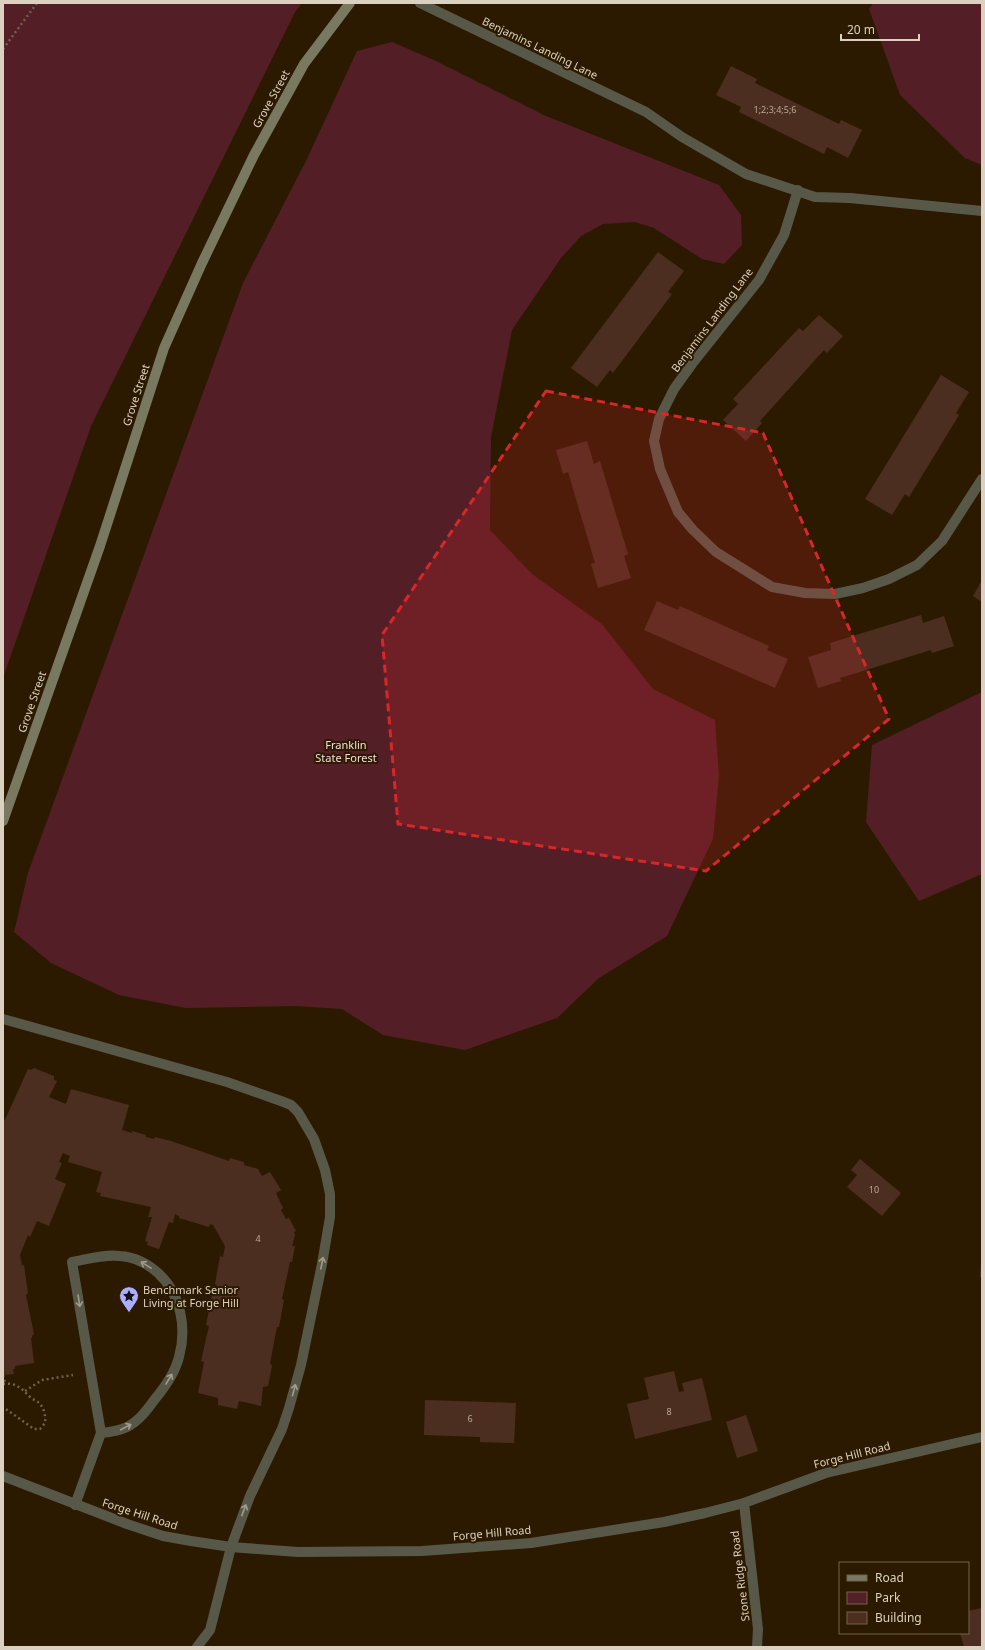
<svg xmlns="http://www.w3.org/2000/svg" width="985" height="1650" font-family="'Noto Sans',sans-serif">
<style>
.green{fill:#541e26}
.building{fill:#4c2e21}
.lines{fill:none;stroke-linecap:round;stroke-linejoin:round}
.path{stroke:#70614b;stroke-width:2.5;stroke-dasharray:2 3;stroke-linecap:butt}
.lane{stroke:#585849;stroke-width:10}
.street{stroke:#585849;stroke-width:10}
.secondary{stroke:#797861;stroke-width:10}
.oneway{stroke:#a19b8b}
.marked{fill:#d62828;fill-opacity:0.2;stroke:#d62828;stroke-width:3;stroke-dasharray:8 5;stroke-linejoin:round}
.labels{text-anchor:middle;stroke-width:4;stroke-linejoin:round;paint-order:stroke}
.number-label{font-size:9px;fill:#b8a899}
.street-label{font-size:11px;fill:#dcd1c1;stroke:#2c1a00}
.park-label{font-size:11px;fill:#f5dbdd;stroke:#2c1a00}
.poi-label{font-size:11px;fill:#dcd1c1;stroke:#2c1a00;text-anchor:start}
</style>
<rect width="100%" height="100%" fill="#2c1a00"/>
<!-- green -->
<g class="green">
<polygon points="3,3 302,3 295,12 91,426 3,678"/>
<polygon points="873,3 982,3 982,165 965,158 900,95 869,9"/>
<polygon points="392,42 436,61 546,116 719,185 741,215 742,245 724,264 702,259 654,228 635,222 603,224 581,236 561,258 512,330 491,437 490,530 532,574 602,624 653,689 715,720 719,776 713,839 667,936 599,978 557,1018 465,1050 383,1035 342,1009 295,1006 186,1008 119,995 51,963 14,932 28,873 243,283 306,161 357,51"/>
<polygon points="982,692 982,874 919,901 866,822 872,745"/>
</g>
<!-- building -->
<g class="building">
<polygon points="731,66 757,79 755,83 839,124 841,120 862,130 848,158 827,147 824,154 739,112 741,107 716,95"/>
<polygon points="658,252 684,271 668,292 672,294 613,373 610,370 597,387 571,368"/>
<polygon points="819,315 843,336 827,353 824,350 760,421 762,423 746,441 723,420 738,404 733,399 799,328 803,331"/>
<polygon points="941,375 969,392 956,413 959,415 909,497 905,494 892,515 865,499"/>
<polygon points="587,441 594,464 600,461 628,554 624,556 631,578 598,588 591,564 595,563 568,472 563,474 556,450"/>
<polygon points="982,580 982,602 973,596"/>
<polygon points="657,601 678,610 680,606 769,646 767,650 788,659 775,688 644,630"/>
<polygon points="921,615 923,623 944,616 954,646 932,653 931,650 840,678 841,681 818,688 808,657 831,650 830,643"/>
<polygon points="34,1068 54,1076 54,1080 57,1081 49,1097 56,1100 66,1104 71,1089 129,1105 122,1130 132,1133 132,1131 146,1135 146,1137 154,1139 155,1137 171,1141 229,1161 230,1158 244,1162 244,1165 258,1169 262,1176 270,1172 281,1190 276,1193 283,1208 281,1210 286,1219 289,1218 296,1231 294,1232 295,1235 292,1246 295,1246 292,1262 290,1262 282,1299 284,1300 279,1327 277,1327 270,1363 272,1366 268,1386 263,1387 261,1406 239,1401 237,1409 218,1405 218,1398 198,1393 204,1362 201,1361 209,1326 206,1325 212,1295 215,1296 217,1285 215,1284 220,1256 223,1257 225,1246 213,1225 210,1224 209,1227 179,1218 179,1216 175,1214 173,1223 169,1222 159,1249 147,1245 148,1242 145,1241 152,1217 148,1217 151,1207 100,1196 101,1193 96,1192 102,1172 68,1162 70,1156 63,1153 59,1162 62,1163 55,1179 66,1184 49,1226 37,1221 30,1237 28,1235 20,1255 22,1266 24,1265 28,1293 26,1295 34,1334 32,1336 32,1338 31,1338 34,1363 15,1366 15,1369 13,1369 14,1374 3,1375 3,1119 5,1120 28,1069 31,1070"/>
<polygon points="860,1159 901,1193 882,1216 847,1187 857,1175 851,1170"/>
<polygon points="981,1261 982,1261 982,1277 980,1277"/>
<polygon points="674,1371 679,1392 684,1391 682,1383 702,1378 712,1420 635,1439 627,1404 649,1399 644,1378"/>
<polygon points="425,1400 516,1403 514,1443 480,1442 480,1437 424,1435"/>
<polygon points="746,1415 758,1451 737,1458 726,1422"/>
<polygon points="982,1608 982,1647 964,1647 960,1633 968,1633 968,1611"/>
</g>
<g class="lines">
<!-- path -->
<g class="path">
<polyline points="3,49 37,3"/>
<polyline points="3,1375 5,1383"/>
<path d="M3,1384C16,1382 22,1389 30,1397C33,1400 36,1400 38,1402C44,1407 46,1416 45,1423L40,1429H34L3,1407"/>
<polyline points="25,1391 42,1380 73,1375"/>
</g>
<!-- lane -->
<g class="lane">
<polyline points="3,1019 227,1082 281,1101 291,1105 298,1112 314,1139 325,1170 330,1194 330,1217 322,1264 301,1365 289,1408 282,1429 250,1496 231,1547"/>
<path d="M75,1505L101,1433L72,1262C88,1259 105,1254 120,1256C135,1257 148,1264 158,1273C181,1294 187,1328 179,1357C175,1373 165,1387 155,1399C147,1410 139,1421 127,1427C119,1431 111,1432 101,1433"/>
</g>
<!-- street -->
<g class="street">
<polyline points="420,3 646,112 682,137 746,174 815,197 850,198 982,211"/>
<polyline points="798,190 784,235 759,280 692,364 674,389 659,419 654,441 660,469 678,512 693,530 716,552 772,587 805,593 835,594 863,588 889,579 917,565 942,541 982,479"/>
<polyline points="3,1476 127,1524 163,1536 191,1541 231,1547 298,1552 422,1551 531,1543 664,1522 705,1513 744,1503 826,1473 982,1437"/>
<polyline points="744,1503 758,1629 757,1647"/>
<polyline points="197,1647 210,1630 231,1547"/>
</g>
<!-- secondary -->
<polyline class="secondary" points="3,821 100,546 164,348 202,263 254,155 304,64 350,3"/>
</g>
<!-- one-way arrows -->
<defs><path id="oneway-shaft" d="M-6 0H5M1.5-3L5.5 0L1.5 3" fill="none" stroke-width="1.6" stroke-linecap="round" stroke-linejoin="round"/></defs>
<g class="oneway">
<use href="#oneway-shaft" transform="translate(322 1263) rotate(-79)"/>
<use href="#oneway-shaft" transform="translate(146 1265) rotate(-149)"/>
<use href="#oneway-shaft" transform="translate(79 1301) rotate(81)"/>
<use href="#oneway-shaft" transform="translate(169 1379) rotate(-59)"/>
<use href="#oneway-shaft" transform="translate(294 1390) rotate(-75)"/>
<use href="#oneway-shaft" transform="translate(126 1427) rotate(-28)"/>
<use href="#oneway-shaft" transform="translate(244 1510) rotate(-69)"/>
</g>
<!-- marked area -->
<path class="marked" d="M546,391L763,433L889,719L706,871L398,824L382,635Z"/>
<!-- icons -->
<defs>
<symbol id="sight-pin" viewBox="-11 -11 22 30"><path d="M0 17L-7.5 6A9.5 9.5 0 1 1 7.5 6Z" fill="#abaffb" stroke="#2c1a00"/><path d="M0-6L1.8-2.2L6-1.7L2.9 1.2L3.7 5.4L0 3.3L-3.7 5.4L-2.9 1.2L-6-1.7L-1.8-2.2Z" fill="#111"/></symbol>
</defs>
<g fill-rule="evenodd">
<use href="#sight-pin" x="118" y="1285" width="22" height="30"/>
</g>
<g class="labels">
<!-- number labels -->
<g class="number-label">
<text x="775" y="113">1;2;3;4;5;6</text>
<text x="874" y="1193">10</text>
<text x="258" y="1242">4</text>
<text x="669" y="1415">8</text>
<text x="470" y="1422">6</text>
</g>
<!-- street labels -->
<g class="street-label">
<text transform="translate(540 48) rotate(26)" y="4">Benjamins Landing Lane</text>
<text transform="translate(271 99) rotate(-61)" y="4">Grove Street</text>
<text transform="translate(712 320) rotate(-53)" y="4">Benjamins Landing Lane</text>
<text transform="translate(136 395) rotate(-72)" y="4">Grove Street</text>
<text transform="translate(32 702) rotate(-71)" y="4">Grove Street</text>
<text transform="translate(852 1455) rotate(-14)" y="4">Forge Hill Road</text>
<text transform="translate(140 1514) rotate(18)" y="4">Forge Hill Road</text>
<text transform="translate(492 1533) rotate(-5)" y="4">Forge Hill Road</text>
<text transform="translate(740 1576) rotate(-97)" y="4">Stone Ridge Road</text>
</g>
<!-- park labels -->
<g class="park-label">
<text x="346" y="749">Franklin<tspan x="346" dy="13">State Forest</tspan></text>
</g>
<!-- poi labels -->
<g class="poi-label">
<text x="143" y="1294">Benchmark Senior<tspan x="143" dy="13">Living at Forge Hill</tspan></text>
</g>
</g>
<!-- border -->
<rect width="985" height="1650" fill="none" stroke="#dcd1c1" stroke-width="8"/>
<!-- legend -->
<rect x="839" y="1562" width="130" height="72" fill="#2c1a00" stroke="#72634d"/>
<rect x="847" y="1575" width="20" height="6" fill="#797861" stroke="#72634d"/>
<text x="875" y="1582" font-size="12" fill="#dcd1c1">Road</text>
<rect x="847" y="1592" width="20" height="12" fill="#541e26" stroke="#72634d"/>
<text x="875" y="1602" font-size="12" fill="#dcd1c1">Park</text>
<rect x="847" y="1612" width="20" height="12" fill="#4c2e21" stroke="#72634d"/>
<text x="875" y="1622" font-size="12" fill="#dcd1c1">Building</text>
<!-- scale -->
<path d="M841 34v6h78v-6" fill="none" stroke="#dcd1c1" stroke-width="2"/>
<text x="847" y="34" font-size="12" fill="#dcd1c1" stroke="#2c1a00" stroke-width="3" paint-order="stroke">20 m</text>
</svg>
